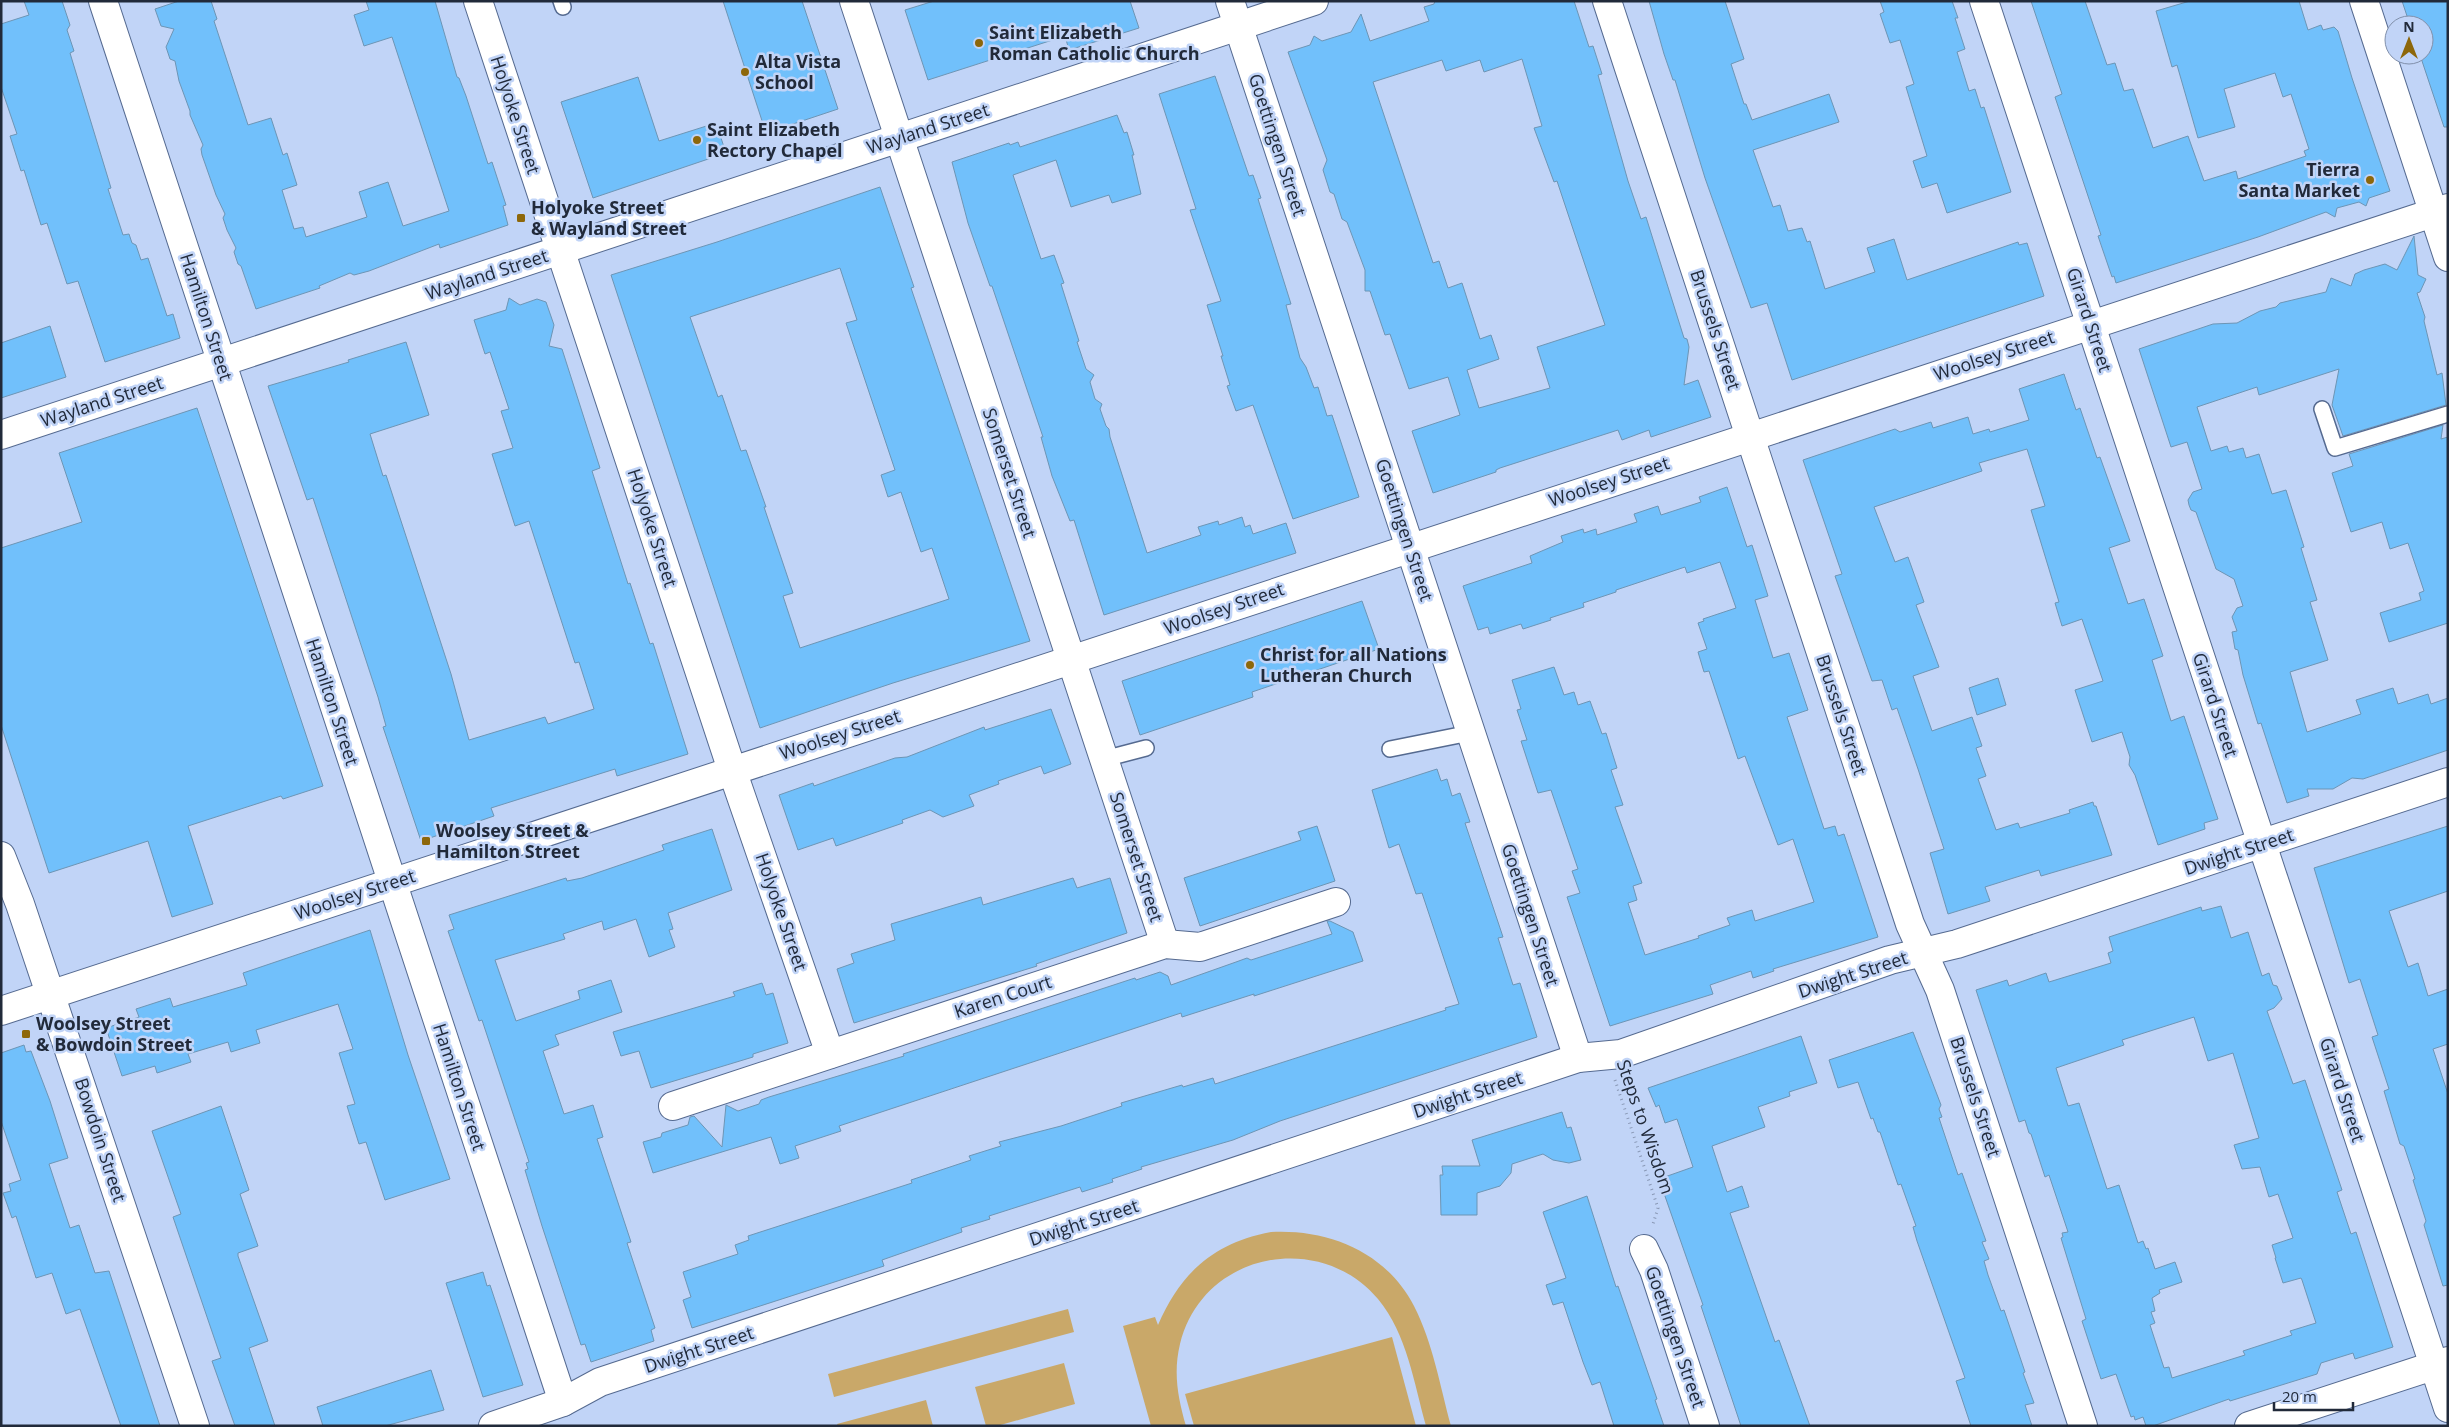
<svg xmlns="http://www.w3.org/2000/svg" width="2449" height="1427" font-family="'Open Sans',sans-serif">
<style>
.green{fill:#c9a869}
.building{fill:#71c0fb;stroke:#6d95b5;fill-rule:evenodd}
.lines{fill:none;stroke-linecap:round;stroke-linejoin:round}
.lane-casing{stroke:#556a90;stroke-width:18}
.street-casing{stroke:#556a90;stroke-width:30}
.secondary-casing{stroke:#556a90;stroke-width:30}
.path{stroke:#8a99b6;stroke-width:3;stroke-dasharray:1 4;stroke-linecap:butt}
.lane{stroke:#fff;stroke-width:15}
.street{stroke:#fff;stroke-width:28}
.secondary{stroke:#fff;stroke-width:28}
.poi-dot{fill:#8d670a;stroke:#c1d4f7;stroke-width:2}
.labels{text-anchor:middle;stroke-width:5;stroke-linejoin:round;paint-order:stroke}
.poi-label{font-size:18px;font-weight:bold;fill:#212a3a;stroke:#c1d4f7;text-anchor:start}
.street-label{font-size:18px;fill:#212a3a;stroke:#c1d4f7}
</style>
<rect width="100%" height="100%" fill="#c1d4f7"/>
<!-- green -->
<g class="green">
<path d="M1271,1232C1329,1229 1386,1252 1414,1306C1433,1343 1440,1386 1451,1426H1426C1414,1383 1407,1334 1378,1299C1319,1229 1202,1253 1180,1344C1173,1373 1178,1398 1186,1426H1151L1123,1326L1155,1317L1158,1325C1181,1272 1214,1243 1271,1232Z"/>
<polygon points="1068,1309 1074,1332 834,1397 828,1374"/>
<polygon points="1392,1337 1416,1426 1194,1426 1185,1394"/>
<polygon points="1064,1363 1075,1404 997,1426 986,1426 975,1387"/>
<polygon points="926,1400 933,1426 838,1426 837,1424"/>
</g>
<!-- building -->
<g class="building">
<polygon points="24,1 62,1 70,25 67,30 74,51 70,53 111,188 108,189 123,235 129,234 132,243 136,245 141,260 148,258 167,316 173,314 180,338 105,362 78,281 67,284 47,223 41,225 24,170 21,171 10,136 17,134 1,87 1,24 29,15"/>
<polygon points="179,1 211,1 217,19 214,21 248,125 271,118 283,155 287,153 297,185 282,190 294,229 303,227 306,237 367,217 359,192 388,182 403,226 449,211 392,37 364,46 354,15 369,10 366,1 435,1 457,77 459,78 466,96 488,164 492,162 506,205 503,206 508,225 440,248 439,244 369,271 354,275 350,273 319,286 320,288 256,309 241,266 238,264 234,252 236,248 227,230 223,218 225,214 216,195 202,155 201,149 203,145 190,115 190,111 179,81 175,61 170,59 166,47 174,29 161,26 155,9"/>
<polygon points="723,1 802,1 838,109 766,133"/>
<polygon points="934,1 1130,1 1139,28 1069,50 1065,36 928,80 905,10"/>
<path d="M1435,1H1574L1589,47L1593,46L1602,74L1598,75L1628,181L1641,219L1646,217L1684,338L1687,339L1689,347L1684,385L1698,380L1711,417L1651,437L1649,430L1622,440L1618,430L1500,468L1496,470V472L1433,493L1412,431L1460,415L1448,377L1409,389L1390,334L1385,335L1370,291H1365V270L1347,222L1342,219L1334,194L1330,192L1323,170L1327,160L1288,52L1310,45L1314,36L1322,41L1351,32L1361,14L1370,41L1429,21L1424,7L1434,4ZM1522,59L1542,126L1534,128L1554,182L1557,181L1605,325L1537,347L1550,388L1479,408L1467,370L1499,359L1491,335L1480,339L1462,283L1448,288L1439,261L1433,263L1373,82L1442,60L1446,71L1480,60L1484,72Z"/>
<polygon points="1649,1 1725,1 1744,59 1731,64 1744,104 1746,104 1752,120 1829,94 1839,122 1753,150 1773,207 1780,205 1788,231 1802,228 1807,242 1810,241 1825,289 1875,272 1867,248 1894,239 1907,280 2018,242 2019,245 2027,243 2044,296 1792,380 1767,303 1751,308 1705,178 1675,80 1673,80 1664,54"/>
<polygon points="1880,1 1952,1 1958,18 1955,18 1965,49 1957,52 1969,91 1975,89 1981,108 1984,107 2011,192 1947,213 1937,183 1922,188 1913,161 1927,156 1906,87 1914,84 1900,40 1890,43 1880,14 1884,12"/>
<polygon points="2031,1 2085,1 2107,65 2115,63 2124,91 2133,89 2153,148 2188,136 2204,181 2236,171 2238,179 2306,156 2304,151 2309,149 2291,94 2283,97 2275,73 2224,89 2235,127 2198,138 2177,65 2172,67 2156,11 2190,1 2299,1 2308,30 2321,25 2323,30 2334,27 2338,31 2352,78 2390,191 2369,198 2366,206 2359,202 2337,208 2335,217 2326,212 2258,237 2116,283 2114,276 2112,277 2098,236 2101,235 2055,97 2062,94"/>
<polygon points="2402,1 2448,1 2448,127 2444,127 2420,55 2424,55 2424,25 2410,25"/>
<polygon points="1215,76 1249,176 1253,175 1261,198 1258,199 1291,304 1286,305 1300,358 1306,367 1314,388 1318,387 1327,416 1332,415 1359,497 1293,519 1253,405 1236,411 1227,386 1230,385 1221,356 1223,356 1207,305 1221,301 1190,210 1196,209 1159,94"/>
<polygon points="638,77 659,141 716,123 726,153 593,198 561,102"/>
<polygon points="1117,115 1124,133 1127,132 1134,155 1132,155 1141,194 1112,203 1109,195 1071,207 1056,160 1013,175 1041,259 1054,255 1064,283 1061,284 1079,341 1077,342 1086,369 1094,375 1090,382 1095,399 1102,404 1100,409 1106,426 1109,429 1110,437 1147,553 1201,535 1198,527 1218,521 1219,525 1242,517 1245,527 1250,525 1253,534 1286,523 1296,553 1104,615 1074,520 1070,521 1052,476 1041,437 1043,437 992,286 990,286 968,223 952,162 1009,143 1010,145 1018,142 1020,147"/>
<path d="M880,187L914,287L911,288L1030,641L893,683L760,728L611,275L717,242ZM840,268L857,320L846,323L895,470L881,475L888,497L901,492L921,552L932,548L949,599L800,648L783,596L793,593L764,507H766L746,450L741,451L722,395L718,397L690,317Z"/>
<polygon points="2414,236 2418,275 2426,279 2420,292 2417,293 2425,317 2424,321 2437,375 2442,373 2446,405 2343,436 2332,405 2339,369 2259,395 2257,387 2197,407 2211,451 2227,446 2229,452 2243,448 2246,458 2259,454 2272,494 2286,490 2304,547 2301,548 2317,600 2310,602 2328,660 2290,672 2307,732 2361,714 2356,700 2393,688 2398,704 2428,694 2431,704 2448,698 2448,750 2363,779 2352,778 2333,789 2307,789 2309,796 2287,803 2261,723 2258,724 2243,675 2238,650 2235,649 2232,632 2237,631 2232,617 2237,608 2243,606 2234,579 2216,569 2196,512 2191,510 2189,505 2188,500 2193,492 2202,489 2187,442 2171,447 2139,349 2213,324 2237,323 2260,311 2276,307 2280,303 2326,292 2331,278 2351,286 2355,274 2364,270 2385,264 2397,270"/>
<polygon points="509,298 520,305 537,299 546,302 554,325 549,346 562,349 600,468 592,471 628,584 630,583 650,644 653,643 688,754 617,776 615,769 491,808 494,816 421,841 383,727 386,726 378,697 313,498 307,500 268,386 349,362 348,360 406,342 429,415 370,434 383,476 386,475 451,674 469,740 545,717 548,724 594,709 579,662 575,663 529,521 515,526 492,454 513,448 501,411 509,409 490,352 485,354 474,320 506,310"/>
<polygon points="50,326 66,377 1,398 1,343"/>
<polygon points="2064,374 2076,410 2080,408 2097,458 2100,457 2130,541 2109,548 2128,604 2144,599 2163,656 2152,660 2171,721 2184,716 2218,819 2204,823 2205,829 2158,845 2135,775 2129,765 2130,757 2122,732 2092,742 2075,690 2103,681 2082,619 2062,626 2055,603 2059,602 2031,510 2045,506 2027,449 1979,463 1982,471 1874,507 1895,562 1908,557 1924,602 1916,605 1939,667 1913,676 1932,731 1972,717 1982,746 1976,748 1986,776 1978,779 1996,830 2018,823 2020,828 2070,813 2069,810 2093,802 2094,806 2096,806 2112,855 2041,876 2039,870 1985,887 1990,901 1948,914 1930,853 1944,849 1918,769 1897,708 1892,710 1882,680 1872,681 1835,576 1842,574 1803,460 1895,429 1900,432 1931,422 1933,428 1968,417 1973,434 1989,429 1990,432 2029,420 2019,389"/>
<polygon points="197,408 323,786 283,799 281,796 188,826 213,904 172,917 148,841 49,873 1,725 1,548 82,522 59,453"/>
<polygon points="2443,425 2441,439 2448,437 2448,623 2389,642 2380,613 2421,600 2419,593 2424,591 2408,543 2390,549 2382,522 2351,532 2332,473 2353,466 2349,454"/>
<polygon points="1727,487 1747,547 1752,545 1768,596 1755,600 1773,658 1789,653 1808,710 1787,717 1824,829 1835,826 1838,836 1844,834 1878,937 1773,969 1774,971 1753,978 1751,971 1710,985 1713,994 1610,1026 1567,897 1580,893 1572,871 1578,869 1551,790 1538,793 1521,741 1527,740 1517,710 1521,709 1512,680 1554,667 1564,695 1574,692 1578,705 1590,701 1602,734 1606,733 1617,768 1611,770 1623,805 1615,807 1642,883 1633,886 1637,900 1628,903 1645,955 1699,938 1698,936 1730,925 1727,918 1752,910 1755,921 1814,902 1793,839 1778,845 1745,756 1738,759 1709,671 1704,672 1698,652 1707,649 1698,623 1704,621 1703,619 1736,608 1720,562 1687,573 1685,567 1616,590 1616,592 1583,603 1584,607 1550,618 1551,620 1523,629 1521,624 1490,634 1488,627 1478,630 1463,586 1532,563 1530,556 1563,542 1561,536 1583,529 1584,533 1596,529 1597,535 1637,522 1634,514 1658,506 1661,515 1701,502 1699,497"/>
<polygon points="1362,601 1379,649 1252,692 1253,697 1140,735 1122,681"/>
<polygon points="1998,678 2006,705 1977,715 1969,688"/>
<polygon points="1051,709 1071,764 1044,774 1041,766 998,781 999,784 969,795 974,806 943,817 930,810 902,820 903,823 836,846 833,838 798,850 779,795 813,783 814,786 834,779 895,758 907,757 984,727 985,730"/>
<polygon points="1437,769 1441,781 1447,779 1452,796 1460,793 1470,822 1465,823 1503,937 1498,938 1513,985 1520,983 1537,1037 1280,1121 1233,1140 1141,1167 1142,1169 1112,1179 1113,1182 1082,1192 1080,1187 989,1216 990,1219 961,1228 962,1232 882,1260 884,1266 692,1328 683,1300 691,1297 683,1272 738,1254 735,1245 749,1240 748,1236 912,1183 911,1180 971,1160 969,1156 1001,1146 999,1142 1061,1126 1122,1106 1121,1103 1182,1085 1183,1087 1213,1078 1215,1084 1446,1010 1445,1008 1459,1004 1422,893 1416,894 1399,844 1389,848 1372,790"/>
<polygon points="1317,826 1335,881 1200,926 1184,878 1301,840 1298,832"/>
<polygon points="2448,826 2448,891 2389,911 2408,967 2418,963 2428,996 2448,989 2448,1044 2433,1049 2448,1094 2448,1285 2443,1286 2424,1225 2426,1221 2413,1180 2415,1179 2404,1146 2400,1144 2384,1091 2389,1089 2372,1037 2378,1035 2360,979 2349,983 2314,868"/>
<polygon points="712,829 732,890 668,913 673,929 669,930 675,947 649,957 636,919 604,930 602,921 563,934 565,939 495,960 516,1021 580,999 578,991 611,980 622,1012 555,1035 559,1045 543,1051 564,1114 593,1105 603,1137 597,1139 631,1242 627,1243 655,1328 651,1330 654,1341 591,1362 585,1344 581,1345 542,1226 525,1170 528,1169 526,1163 529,1162 482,1020 479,1021 448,931 454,929 449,915 566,878 567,881 582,878 664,850 662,845"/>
<polygon points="1073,878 1077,888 1110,878 1127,933 1036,964 1037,966 854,1023 837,969 854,963 851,954 895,940 891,924 981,897 983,905"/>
<path d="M2221,906L2231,938L2248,932L2262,976L2269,973L2273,985L2277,986L2282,999L2274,1008L2267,1011L2293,1084L2305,1080L2342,1190L2337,1192L2351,1234L2356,1232L2393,1347L2355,1359L2353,1353L2321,1363L2317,1374L2230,1401L2229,1399L2153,1426H2146L2143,1417L2135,1420L2134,1416L2131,1417L2116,1374L2101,1379L2082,1321L2086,1319L2061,1238L2063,1237L2062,1233L2068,1232L2049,1175L2045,1177L2031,1134L2029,1133L2025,1120L2019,1122L1976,990L2007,980L2009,986L2046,973L2049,982L2111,963L2108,953L2113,951L2109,937L2201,907L2202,911ZM2194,1017L2208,1061L2233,1053L2259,1138L2234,1145L2242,1169L2260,1167L2269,1197L2278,1194L2293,1238L2272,1245L2276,1258H2275L2283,1283L2301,1278L2302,1280L2316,1323L2290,1331L2292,1335L2243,1351L2245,1355L2172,1378L2169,1367L2164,1368L2150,1325L2155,1323L2151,1312L2155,1311L2152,1298L2160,1293L2159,1290L2182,1282L2175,1262L2155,1269L2148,1248L2146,1249L2143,1241L2138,1243L2119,1185L2107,1189L2079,1103L2068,1106L2056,1068L2124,1045L2122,1040Z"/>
<polygon points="1327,921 1330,921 1353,932 1363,961 1254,996 1254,994 1182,1017 1181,1013 839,1126 841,1131 795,1146 799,1158 780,1164 771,1137 653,1173 643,1142 661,1137 662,1133 688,1125 690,1117 694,1116 722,1147 726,1105 738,1111 759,1104 761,1100 769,1097 904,1056 903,1054 1135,978 1136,980 1160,972 1168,976 1171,985 1236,962 1247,958 1251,960 1332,934"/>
<polygon points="370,930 408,1055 450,1179 385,1200 366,1142 359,1144 347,1106 355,1104 339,1053 353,1049 338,1004 256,1030 260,1043 231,1052 228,1042 188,1054 191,1062 157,1073 155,1066 122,1076 106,1028 139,1017 136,1009 170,998 173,1007 247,985 243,973"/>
<polygon points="762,983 766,995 773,993 788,1043 753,1054 753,1057 651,1088 639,1051 621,1056 613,1032 735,996 733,992"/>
<polygon points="1913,1032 1941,1105 1939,1109 1942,1117 1939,1118 1958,1175 1962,1173 1986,1241 1982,1242 1989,1259 1984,1261 1988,1275 2001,1311 2004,1310 2025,1372 2023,1373 2034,1403 2025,1405 2032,1426 1971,1426 1956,1381 1965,1378 1917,1241 1913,1227 1916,1226 1901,1184 1898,1185 1880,1132 1878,1132 1873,1118 1871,1119 1858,1082 1838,1088 1829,1060"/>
<polygon points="1801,1036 1817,1083 1789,1092 1790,1096 1758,1107 1765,1127 1712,1146 1727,1192 1742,1186 1749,1207 1730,1213 1775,1342 1779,1340 1810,1426 1741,1426 1701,1306 1703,1305 1659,1179 1693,1167 1677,1119 1665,1123 1659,1105 1656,1107 1648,1088"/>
<polygon points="24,1045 26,1052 31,1051 50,1101 68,1158 49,1164 70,1228 79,1225 95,1273 109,1271 160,1426 121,1426 80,1309 66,1314 52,1273 36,1278 16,1216 12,1218 3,1193 11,1191 9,1184 21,1180 1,1121 1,1053"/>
<polygon points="221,1106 249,1190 240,1194 258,1246 238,1253 238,1256 268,1341 249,1348 275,1426 235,1426 212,1361 221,1358 173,1217 181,1214 152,1131"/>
<polygon points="1562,1112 1567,1128 1571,1127 1581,1160 1569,1163 1553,1160 1543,1154 1512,1164 1511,1173 1500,1186 1477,1193 1477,1215 1441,1215 1440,1175 1443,1175 1442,1166 1480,1166 1472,1140"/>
<polygon points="1587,1196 1616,1287 1618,1286 1657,1399 1655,1400 1664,1426 1614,1426 1600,1382 1592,1385 1583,1362 1563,1302 1553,1305 1546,1285 1566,1278 1543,1212"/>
<polygon points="483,1272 487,1286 490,1285 523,1385 483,1397 446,1283"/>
<polygon points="431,1370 444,1410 385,1426 323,1426 317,1407"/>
</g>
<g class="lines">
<defs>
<g id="lane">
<polyline points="561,1 563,7"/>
<polyline points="2322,409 2335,448 2448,414"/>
<polyline points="1390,749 1470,733"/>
<polyline points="1104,759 1146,748"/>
</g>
<g id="street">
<polyline points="103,1 563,1402"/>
<polyline points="478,1 732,770 830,1054"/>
<polyline points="854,1 1165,944"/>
<polyline points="1230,1 1578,1058"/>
<polyline points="1607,1 1910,924 1940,990 2083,1426"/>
<polyline points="1984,1 2448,1408"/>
<polyline points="1,435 1314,1"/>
<polyline points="1,856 20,904 195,1426"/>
<polyline points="1,1011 2448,208"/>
<polyline points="673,1106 1165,944 1200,947 1336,902"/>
<polyline points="1644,1249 1654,1270 1705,1426"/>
<polyline points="493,1426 563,1402 600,1382 1578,1058 1621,1054 1890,960 1957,944 2448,782"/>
<polyline points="2249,1426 2448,1361"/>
</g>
<polyline id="secondary" points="2364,1 2448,257"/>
</defs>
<!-- lane casing -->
<use href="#lane" class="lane-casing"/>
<!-- street casing -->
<use href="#street" class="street-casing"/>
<!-- secondary casing -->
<use href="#secondary" class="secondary-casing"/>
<!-- path -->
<polyline class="path" points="1615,1080 1658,1208 1653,1224"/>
<!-- lane -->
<use href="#lane" class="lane"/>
<!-- street -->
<use href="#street" class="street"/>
<!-- secondary -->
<use href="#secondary" class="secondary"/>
</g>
<!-- markers -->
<g class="poi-dot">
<circle cx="979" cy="43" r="5"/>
<circle cx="745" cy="72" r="5"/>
<circle cx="697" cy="140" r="5"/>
<circle cx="2370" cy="180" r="5"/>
<rect x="516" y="213" width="10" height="10" rx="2.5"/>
<circle cx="1250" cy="665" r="5"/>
<rect x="421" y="836" width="10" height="10" rx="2.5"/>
<rect x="21" y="1029" width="10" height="10" rx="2.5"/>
</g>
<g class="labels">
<!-- poi labels -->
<g class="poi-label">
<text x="989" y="39">Saint Elizabeth<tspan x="989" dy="21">Roman Catholic Church</tspan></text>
<text x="755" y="68">Alta Vista<tspan x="755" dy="21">School</tspan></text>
<text x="707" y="136">Saint Elizabeth<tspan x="707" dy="21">Rectory Chapel</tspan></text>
<text x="2360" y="176" text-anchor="end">Tierra<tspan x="2360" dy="21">Santa Market</tspan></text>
<text x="531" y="214">Holyoke Street<tspan x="531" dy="21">&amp; Wayland Street</tspan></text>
<text x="1260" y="661">Christ for all Nations<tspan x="1260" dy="21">Lutheran Church</tspan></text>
<text x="436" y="837">Woolsey Street &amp;<tspan x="436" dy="21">Hamilton Street</tspan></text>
<text x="36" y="1030">Woolsey Street<tspan x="36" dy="21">&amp; Bowdoin Street</tspan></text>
</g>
<!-- street labels -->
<g class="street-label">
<text transform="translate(515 115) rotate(72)" y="6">Holyoke Street</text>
<text transform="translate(928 129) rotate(-18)" y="6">Wayland Street</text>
<text transform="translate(1277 145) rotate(72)" y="6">Goettingen Street</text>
<text transform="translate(487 275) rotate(-18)" y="6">Wayland Street</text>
<text transform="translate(206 317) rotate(72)" y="6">Hamilton Street</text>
<text transform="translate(2089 320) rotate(72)" y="6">Girard Street</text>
<text transform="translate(1715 330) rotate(72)" y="6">Brussels Street</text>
<text transform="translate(1994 356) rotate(-18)" y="6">Woolsey Street</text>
<text transform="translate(102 402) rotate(-18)" y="6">Wayland Street</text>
<text transform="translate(1009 473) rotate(72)" y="6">Somerset Street</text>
<text transform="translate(1609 482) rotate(-18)" y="6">Woolsey Street</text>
<text transform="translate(652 528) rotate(72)" y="6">Holyoke Street</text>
<text transform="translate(1404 530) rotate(72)" y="6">Goettingen Street</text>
<text transform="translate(1224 609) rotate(-19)" y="6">Woolsey Street</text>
<text transform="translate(332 702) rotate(72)" y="6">Hamilton Street</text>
<text transform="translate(2215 705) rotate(72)" y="6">Girard Street</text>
<text transform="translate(1841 715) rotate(72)" y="6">Brussels Street</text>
<text transform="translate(840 735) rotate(-18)" y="6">Woolsey Street</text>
<text transform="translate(2239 852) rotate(-18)" y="6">Dwight Street</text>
<text transform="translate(1136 857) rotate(72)" y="6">Somerset Street</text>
<text transform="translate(355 895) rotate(-18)" y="6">Woolsey Street</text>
<text transform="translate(781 912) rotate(71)" y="6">Holyoke Street</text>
<text transform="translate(1530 915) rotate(72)" y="6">Goettingen Street</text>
<text transform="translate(1853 975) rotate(-18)" y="6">Dwight Street</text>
<text transform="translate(1003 997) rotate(-18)" y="6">Karen Court</text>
<text transform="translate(459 1087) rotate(72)" y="6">Hamilton Street</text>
<text transform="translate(2342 1090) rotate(72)" y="6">Girard Street</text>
<text transform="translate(1468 1095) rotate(-18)" y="6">Dwight Street</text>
<text transform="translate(1975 1097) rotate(72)" y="6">Brussels Street</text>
<text transform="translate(1645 1127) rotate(71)" y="6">Steps to Wisdom</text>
<text transform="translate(100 1140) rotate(72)" y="6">Bowdoin Street</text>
<text transform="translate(1084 1223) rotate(-18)" y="6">Dwight Street</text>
<text transform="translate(1675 1337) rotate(71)" y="6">Goettingen Street</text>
<text transform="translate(699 1350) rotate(-18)" y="6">Dwight Street</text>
</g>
</g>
<!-- border -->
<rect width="2449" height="1427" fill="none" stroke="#212a3a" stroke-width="5"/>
<!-- north arrow -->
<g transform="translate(2409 40)"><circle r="24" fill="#c1d4f7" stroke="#8190ab"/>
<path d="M0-4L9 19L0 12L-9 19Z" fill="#8d670a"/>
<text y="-8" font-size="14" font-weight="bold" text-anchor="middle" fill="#212a3a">N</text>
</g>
<!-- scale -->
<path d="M2274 1402v8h79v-8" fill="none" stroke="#212a3a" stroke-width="2.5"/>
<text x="2282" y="1402" font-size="15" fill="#212a3a" stroke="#c1d4f7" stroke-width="4" paint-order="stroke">20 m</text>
</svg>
